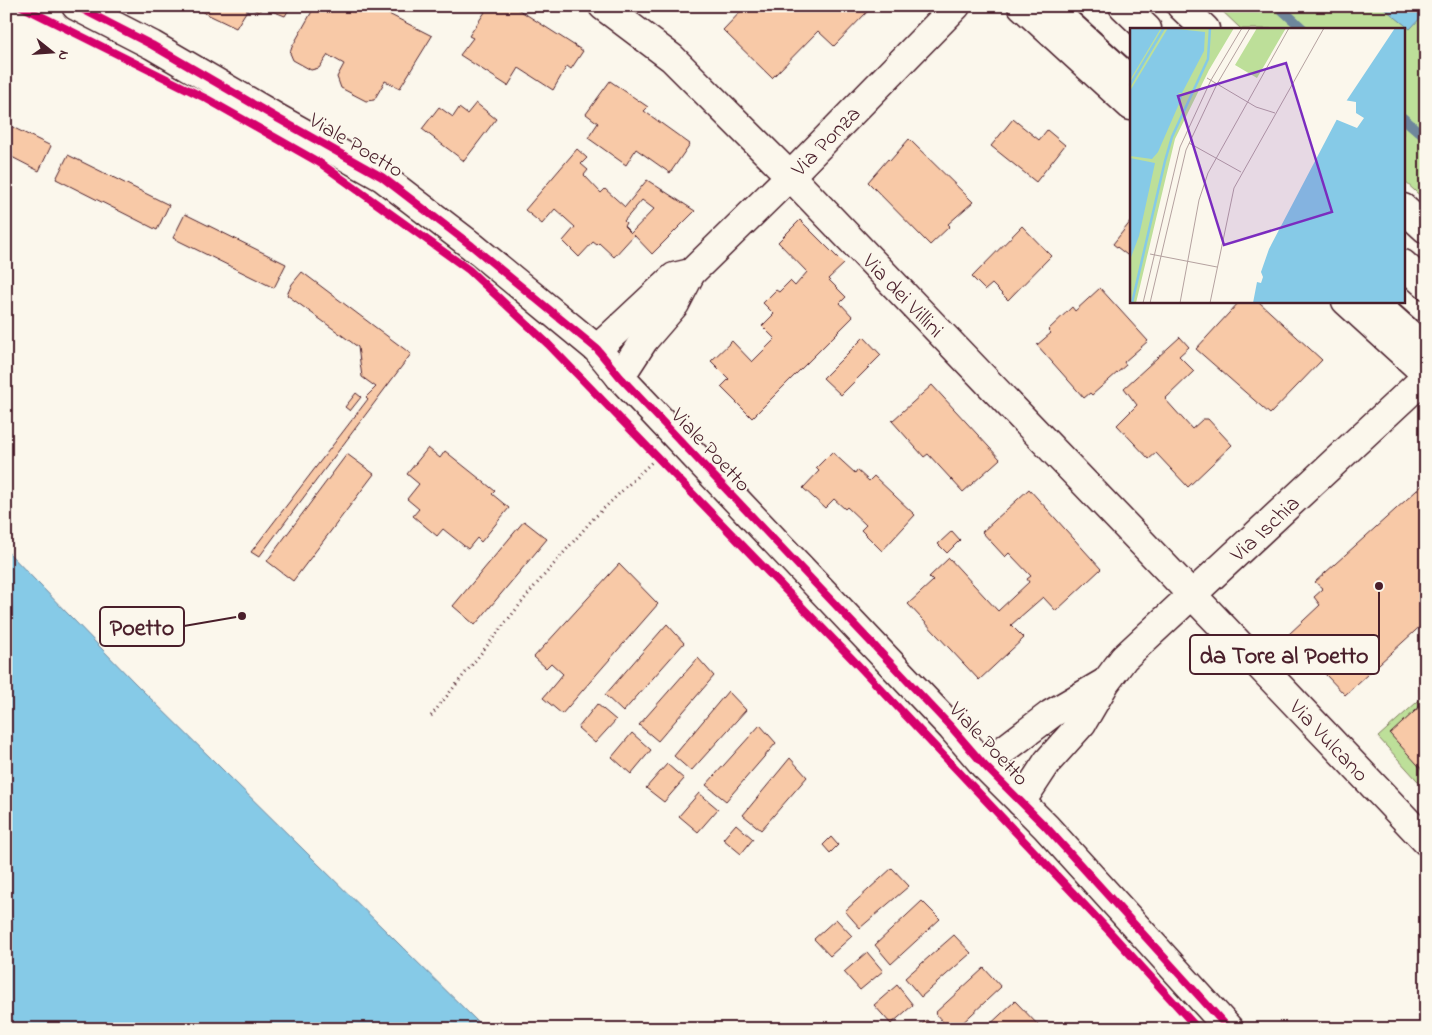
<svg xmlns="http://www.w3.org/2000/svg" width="1432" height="1035" font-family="'Indie Flower',sans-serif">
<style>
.green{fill:#bddf99;stroke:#847f62}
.water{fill:#86cae7;stroke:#6e869c}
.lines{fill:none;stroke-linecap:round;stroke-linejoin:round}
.stream{stroke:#6e869c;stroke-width:10}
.building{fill:#f8c9a7;stroke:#4a1f2b;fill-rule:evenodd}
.lane-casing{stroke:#4a1f2b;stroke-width:24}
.street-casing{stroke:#4a1f2b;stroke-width:31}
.secondary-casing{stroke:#4a1f2b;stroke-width:31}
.path{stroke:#4a1f2b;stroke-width:3;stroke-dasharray:1 4;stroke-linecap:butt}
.lane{stroke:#fbf7ec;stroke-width:20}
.street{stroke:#fbf7ec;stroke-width:28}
.secondary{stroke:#fbf7ec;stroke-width:28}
.cycleway-casing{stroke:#fbf7ec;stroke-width:11}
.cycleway{stroke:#d6006c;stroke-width:8}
.labels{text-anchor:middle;stroke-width:4;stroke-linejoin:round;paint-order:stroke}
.street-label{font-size:22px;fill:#4a1f2b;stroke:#fbf7ec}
.inset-river{fill:none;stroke:#86cae7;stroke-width:2.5}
.inset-road{fill:none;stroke:#b4a19f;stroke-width:1}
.view{fill:#7b2cbf;fill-opacity:0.15;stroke:#7b2cbf;stroke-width:2.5}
.inset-edge{fill:none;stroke:#4a1f2b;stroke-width:2.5}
.leader{fill:none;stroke:#4a1f2b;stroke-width:2}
.callout-dot{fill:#4a1f2b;stroke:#fbf7ec;stroke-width:2}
.callout{fill:#fbf7ec;stroke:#4a1f2b;stroke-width:2}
.callout-label{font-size:24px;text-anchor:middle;font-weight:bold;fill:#4a1f2b}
</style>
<rect width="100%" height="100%" fill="#fbf7ec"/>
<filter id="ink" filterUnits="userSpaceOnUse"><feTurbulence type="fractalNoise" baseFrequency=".02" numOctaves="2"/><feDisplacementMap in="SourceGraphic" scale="10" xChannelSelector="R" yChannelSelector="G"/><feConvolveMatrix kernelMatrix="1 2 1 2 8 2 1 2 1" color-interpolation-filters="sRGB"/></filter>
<g filter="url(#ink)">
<!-- green -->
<g class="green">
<polygon points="1217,6 1426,6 1426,201 1403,180 1403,29 1241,29"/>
<polygon points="1426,694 1426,790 1378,737"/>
</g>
<!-- water -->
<g class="water">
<polygon points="1381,6 1426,6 1426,12 1410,29"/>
<polygon points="6,550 134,682 485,1029 6,1029"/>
</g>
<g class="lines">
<!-- stream -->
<g class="stream">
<polyline points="1278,6 1303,29"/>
<polyline points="1403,118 1426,138"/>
</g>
</g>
<!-- building -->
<g class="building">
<polygon points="190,6 291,6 285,16 262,7 259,12 249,7 236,28"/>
<polygon points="315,6 325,6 332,10 335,6 341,9 342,6 373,6 432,36 400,88 385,81 374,100 366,101 341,88 337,77 344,64 328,55 319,68 311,70 293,60 290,53 292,47"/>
<polygon points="484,6 513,6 583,51 571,69 567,66 553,90 519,68 508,86 460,55 473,38 469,36 485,12 481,10"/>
<polygon points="746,6 865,6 869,10 834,46 818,31 772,78 723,30"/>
<polygon points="610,81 648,107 644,111 690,144 670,173 636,149 626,165 588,138 598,123 586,114"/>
<polygon points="476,103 496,119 464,161 422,129 439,107 453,117 459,108 467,114"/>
<polygon points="1013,119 1039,140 1047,130 1065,145 1036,182 991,146"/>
<polygon points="6,124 51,146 39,171 6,154"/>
<polygon points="909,139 973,202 948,224 950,226 930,245 868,182 888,159 890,161"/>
<path d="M577,149L587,158L581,164L588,170L584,175L601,193L605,189L625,207L647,180L695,211L652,254L634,235L614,257L599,243L597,245L593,242L579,257L563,241L575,227L555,209L542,224L525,210ZM642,200L654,209L631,233L624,226L626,223L624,221Z"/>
<polygon points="68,155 169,205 157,230 56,179"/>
<polygon points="185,214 286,264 274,288 173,238"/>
<polygon points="800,220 844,264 828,279 846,297 840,303 853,317 752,418 721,387 729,379 711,361 732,341 752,362 775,339 762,326 774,314 763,303 776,290 779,292 790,281 795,286 807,272 778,242"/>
<polygon points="1131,221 1131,258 1113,244"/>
<polygon points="1022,226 1051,256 1008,300 992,284 985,290 972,277"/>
<polygon points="302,272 411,354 259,557 251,552 368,399 366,397 376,387 362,377 358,347 287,295 292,284"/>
<polygon points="1100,288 1148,341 1124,362 1126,365 1092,395 1090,393 1084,398 1037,345 1051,333 1048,330 1072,307 1075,311"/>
<polygon points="1240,301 1258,301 1322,360 1270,414 1196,349"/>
<polygon points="864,337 881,355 841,395 823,378"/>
<polygon points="1180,337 1189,347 1179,356 1194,371 1165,399 1192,429 1203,419 1208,419 1232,445 1188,487 1156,453 1149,459 1117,425 1137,405 1124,388"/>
<polygon points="932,385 1000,459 963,492 928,454 924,457 892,421"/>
<polygon points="356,393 361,397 350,411 345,407"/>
<polygon points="428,448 440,458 445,451 495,491 492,494 509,508 481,542 477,538 468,549 443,529 437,536 413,516 419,509 407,499 419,484 407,474"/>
<polygon points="832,452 855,473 857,470 869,481 874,476 915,515 882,551 861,530 866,525 847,507 845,509 834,499 825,508 803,488 819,471 816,468"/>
<polygon points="347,454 374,474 293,581 267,561"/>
<polygon points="1426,482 1426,621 1345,695 1288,635 1320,605 1314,597 1323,589 1315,582"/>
<polygon points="1029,489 1101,569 1056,611 1043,597 1011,625 1024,638 979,680 908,604 933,581 929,577 949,558 998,611 1029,582 1027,579 1031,576 1009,553 1005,557 982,532"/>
<polygon points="524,521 547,539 475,625 453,606"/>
<polygon points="952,531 960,540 947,553 938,544"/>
<polygon points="619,564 658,604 562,714 543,698 563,674 551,663 546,668 534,657"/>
<polygon points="667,624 684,643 623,712 605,695"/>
<polygon points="698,658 714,676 658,741 639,725"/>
<polygon points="728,691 746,710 691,771 674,756"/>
<polygon points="1426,701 1426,774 1390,734"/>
<polygon points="597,704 616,720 595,743 578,728"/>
<polygon points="760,725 776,743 726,801 706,785"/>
<polygon points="632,733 651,750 631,774 612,757"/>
<polygon points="790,758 807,777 761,830 743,815"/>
<polygon points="667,764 684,779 664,802 646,788"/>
<polygon points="699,793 718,809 698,832 679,816"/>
<polygon points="736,824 753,839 741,854 723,839"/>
<polygon points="831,837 838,845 830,853 823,845"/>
<polygon points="892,868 909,886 860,928 845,911"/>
<polygon points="922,901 940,919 891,964 875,945"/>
<polygon points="836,919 852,936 830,956 814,939"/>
<polygon points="954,935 971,953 921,997 905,978"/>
<polygon points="867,952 883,971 860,990 844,972"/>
<polygon points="984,968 1001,987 956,1029 949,1029 935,1013"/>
<polygon points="897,985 913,1005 891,1024 874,1005"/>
<polygon points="1015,1001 1042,1029 985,1029"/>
<polygon points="927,1020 935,1029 916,1029"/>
</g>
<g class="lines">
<defs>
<g id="lane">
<polyline points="1054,6 1131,76"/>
<polyline points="1378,301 1426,344"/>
</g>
<g id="street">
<polyline points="76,6 152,45 277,118 382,177 472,246 597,349 620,377 952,728 984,765 1046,827 1229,1029"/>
<path id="s1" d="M603,6L672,58L790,176L1220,624L1426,841"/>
<polyline points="1022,6 1131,106"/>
<polyline points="1346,301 1426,374"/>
<polyline points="597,349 674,277 691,273"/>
<path id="s2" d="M620,377L644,340L675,304L691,273L790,176L956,6"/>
<polyline points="984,765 1051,714 1104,683"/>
<path id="s3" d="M1021,802L1048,761L1082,723L1106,682L1124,658L1426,377"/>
</g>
<g id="secondary">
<polyline points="1123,6 1147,29"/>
<polyline points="1181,6 1205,29"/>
<polyline points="1403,208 1426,229"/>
<polyline points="1403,264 1426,285"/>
</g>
</defs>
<!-- lane casing -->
<use href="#lane" class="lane-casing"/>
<!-- street casing -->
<use href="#street" class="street-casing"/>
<!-- secondary casing -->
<use href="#secondary" class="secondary-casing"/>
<!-- path -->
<polyline class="path" points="431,716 534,587 593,519 655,459"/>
<!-- lane -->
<use href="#lane" class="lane"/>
<!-- street -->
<use href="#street" class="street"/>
<!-- secondary -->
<use href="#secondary" class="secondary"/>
<defs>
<g id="cycleway">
<polyline points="21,6 207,99 320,163 469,270 548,344 858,665 1109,931 1198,1029"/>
<polyline points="76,6 152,45 277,118 382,177 472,246 597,349 620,377 952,728 984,765 1046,827 1229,1029"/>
</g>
</defs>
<!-- cycleway casing -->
<use href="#cycleway" class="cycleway-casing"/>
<!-- cycleway -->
<use href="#cycleway" class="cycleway"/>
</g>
</g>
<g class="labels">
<!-- street labels -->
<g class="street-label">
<text dy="8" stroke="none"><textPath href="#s2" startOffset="315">Via Ponza</textPath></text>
<text transform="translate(357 144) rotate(31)" y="8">Viale Poetto</text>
<text dy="8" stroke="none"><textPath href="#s1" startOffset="418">Via dei Villini</textPath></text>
<text transform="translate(712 449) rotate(47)" y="8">Viale Poetto</text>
<text dy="8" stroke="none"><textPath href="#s3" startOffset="369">Via Ischia</textPath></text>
<text dy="8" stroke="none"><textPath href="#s1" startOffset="1034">Via Vulcano</textPath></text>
<text transform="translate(990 743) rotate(47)" y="8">Viale Poetto</text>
</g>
</g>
<!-- overview -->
<g transform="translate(1130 28)">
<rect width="275" height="275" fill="#fbf7ec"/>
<path d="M0,0H104L79,42L45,111L6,275H0ZM127,0H156L127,50L105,37Z" fill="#bddf99"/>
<path d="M0,0H31L0,52ZM38,0L75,4L74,23L52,65H48L52,69L28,124L22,131L0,128V63ZM265,0H275V275H123L127,254L131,255L133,249L131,244L139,221L217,72ZM0,130L25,135L9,208L0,232Z" fill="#86cae7"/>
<path d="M214,72L226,74V85L234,90L227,100L205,91Z" fill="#fbf7ec"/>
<path class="inset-river" d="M0,57L34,0M2,275L35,133L42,109L78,31L80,0"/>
<path class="inset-road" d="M77,50L126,79L145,85M59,115L111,144M20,226L87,239M13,275L50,119L81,52L112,0M20,275L56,122L87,56L120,0M50,275L69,172L78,145L159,0M80,275L104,160L194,0"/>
<path class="view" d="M156,35L202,184L94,217L48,68Z"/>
<rect width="275" height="275" class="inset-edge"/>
</g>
<!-- callouts -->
<path class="leader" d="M242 616L184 626M1379 586L1379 655"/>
<g class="callout-dot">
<circle cx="242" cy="616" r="5"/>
<circle cx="1379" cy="586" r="5"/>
</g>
<g class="callout">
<rect x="100" y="607" width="84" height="39" rx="5"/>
<rect x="1190" y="635" width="189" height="39" rx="5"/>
</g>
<g class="callout-label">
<text x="142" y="635">Poetto</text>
<text x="1284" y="663">da Tore al Poetto</text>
</g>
<!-- margin -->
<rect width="1432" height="1035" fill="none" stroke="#fbf7ec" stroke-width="25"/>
<rect x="12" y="12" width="1407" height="1010" fill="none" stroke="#4a1f2b" stroke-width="2" filter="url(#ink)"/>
<!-- north arrow -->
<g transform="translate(52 52) rotate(107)" stroke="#fbf7ec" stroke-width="4" paint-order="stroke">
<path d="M0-4L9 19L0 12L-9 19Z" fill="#4a1f2b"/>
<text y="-8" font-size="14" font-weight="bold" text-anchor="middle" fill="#4a1f2b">N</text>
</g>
</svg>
